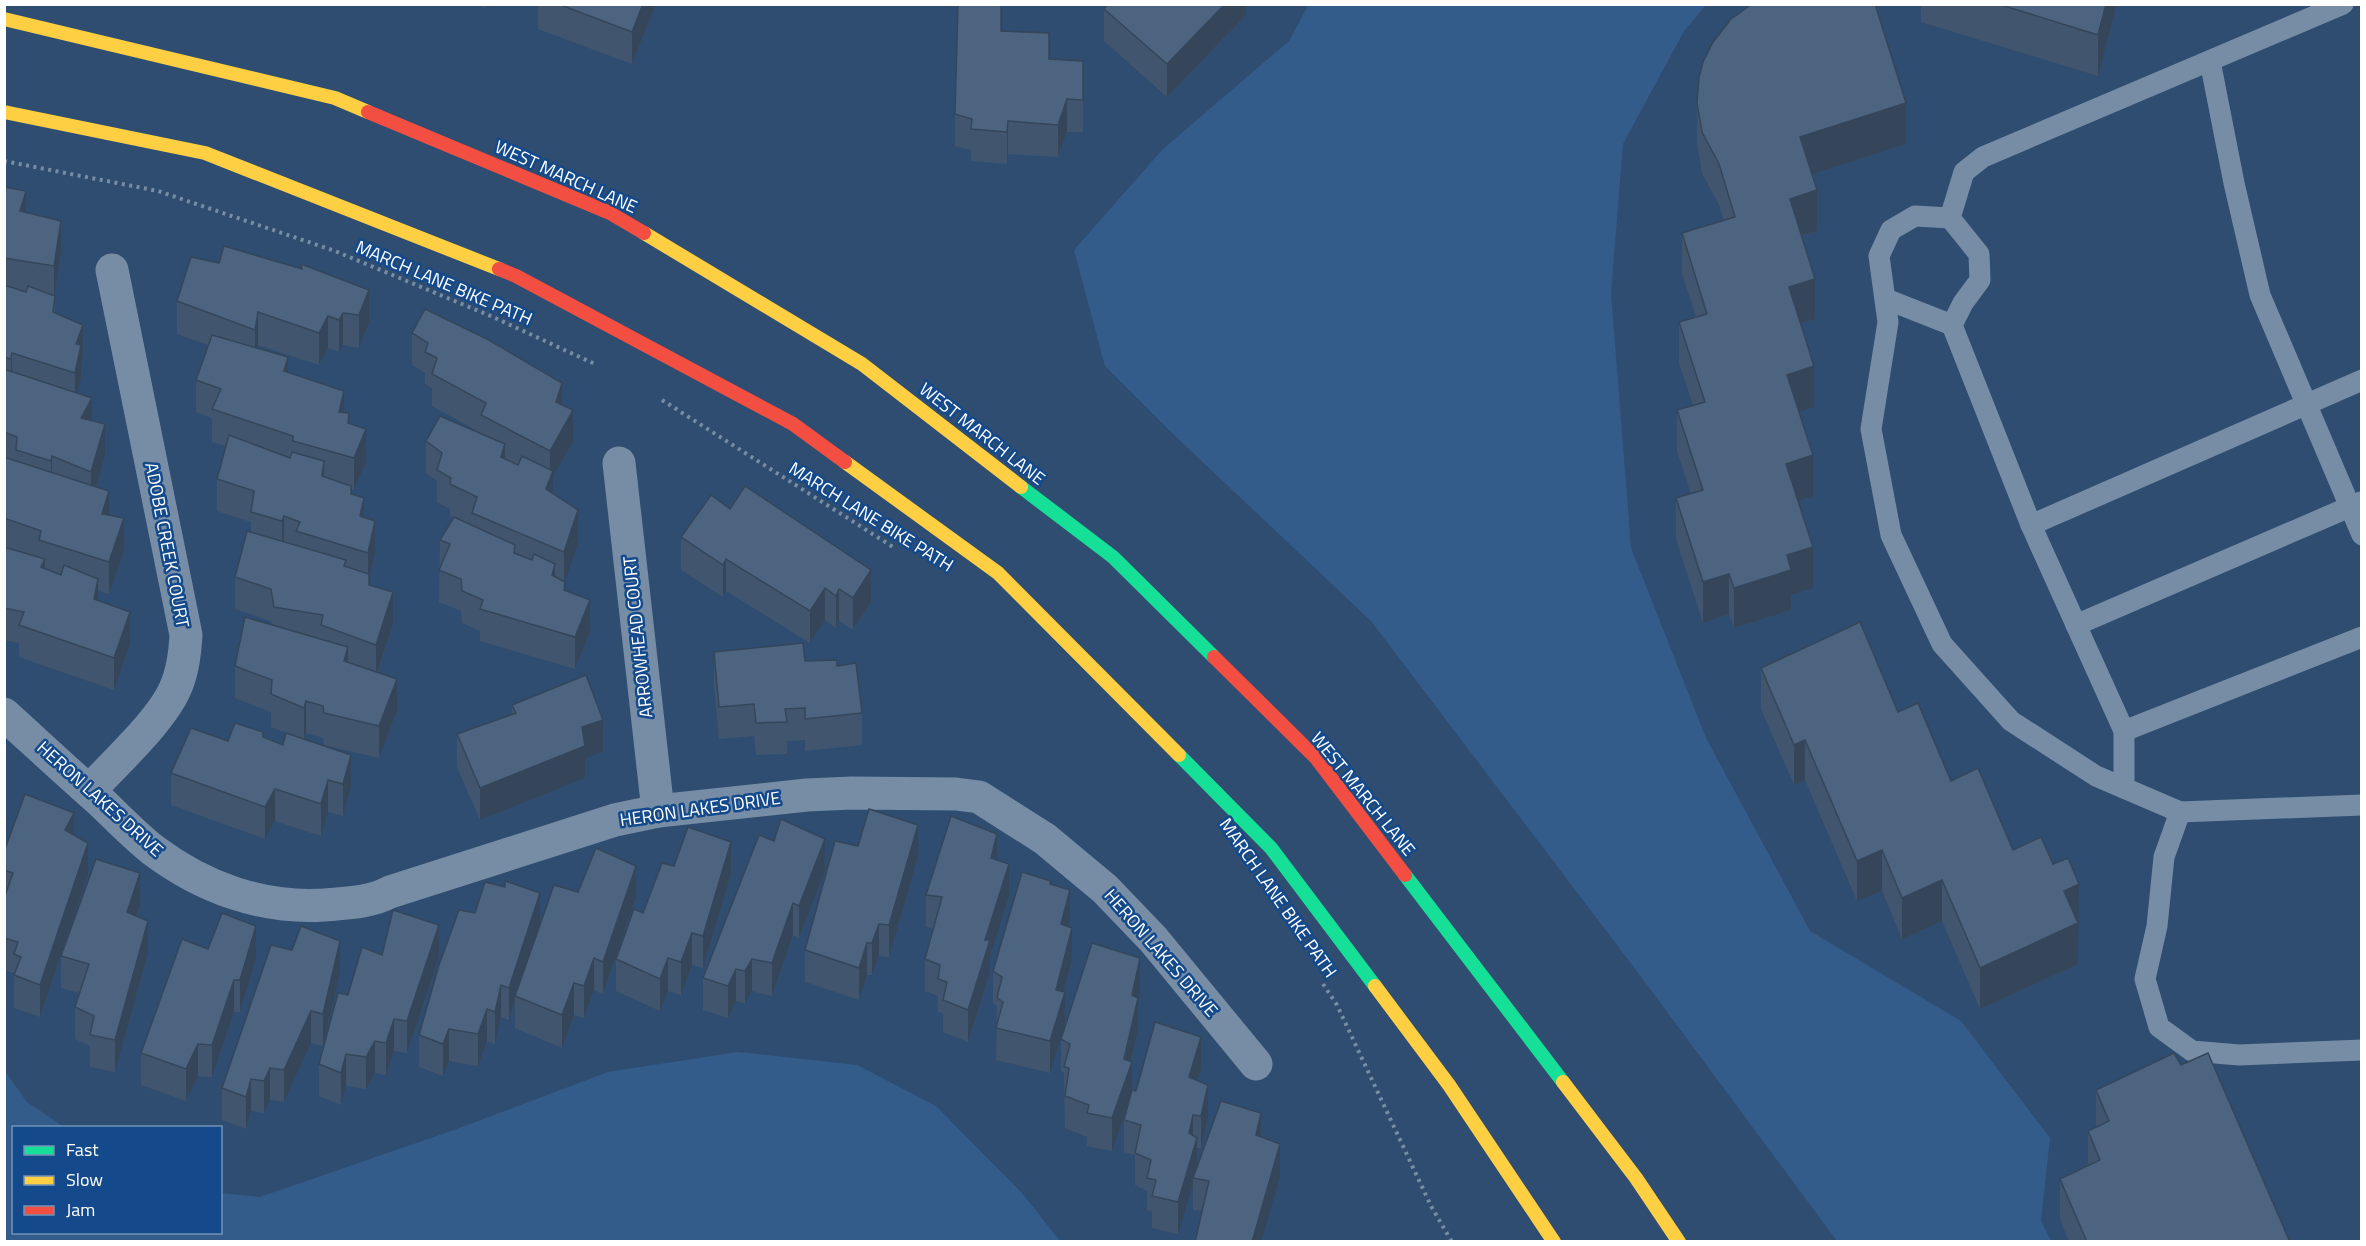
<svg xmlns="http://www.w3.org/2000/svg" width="2366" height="1246" font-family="'Titillium Web',sans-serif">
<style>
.water{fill:#345c8a}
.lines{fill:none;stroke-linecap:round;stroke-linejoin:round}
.path{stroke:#768da5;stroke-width:4;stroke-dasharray:3 4.5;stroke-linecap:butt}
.lane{stroke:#768da5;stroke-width:21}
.street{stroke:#768da5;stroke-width:33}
.fast{stroke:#16e098;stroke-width:14}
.slow{stroke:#ffcf43;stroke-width:14}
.jam{stroke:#f24e42;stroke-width:14}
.wall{fill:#41566e}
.shaded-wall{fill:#35465a}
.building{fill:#4c6480;stroke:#35465a;stroke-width:1.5}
.labels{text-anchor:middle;stroke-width:5;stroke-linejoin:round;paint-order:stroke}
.street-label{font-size:18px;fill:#fff;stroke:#144a8b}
</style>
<rect width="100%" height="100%" fill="#2f4d70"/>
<!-- water -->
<g class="water">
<polygon points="1309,4 1706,5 1684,31 1623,144 1611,293 1631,548 1706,738 1810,931 1961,1021 2050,1138 2041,1221 2051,1241 1837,1241 1639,974 1371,621 1172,433 1105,366 1074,250 1163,149 1289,41"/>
<polygon points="738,1052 857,1065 936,1106 1022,1193 1060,1241 5,1241 5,1071 27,1102 64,1127 14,1128 14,1232 220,1232 221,1193 260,1197 454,1130 608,1072"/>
</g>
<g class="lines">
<!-- path -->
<g class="path">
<polyline points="4,161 158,191 335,251 493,317 597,365"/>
<polyline points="662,400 893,547"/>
<polyline points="1323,984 1337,1005 1431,1206 1452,1242"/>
</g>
<!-- lane -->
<g class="lane">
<polyline points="2343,4 1983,157 1964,172 1950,218 1915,216 1891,230 1879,256 1888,322 1871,429 1891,535 1942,644 2011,721 2096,776 2180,812 2164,857 2157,926 2145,979 2159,1027 2192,1051 2239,1055 2362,1050"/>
<polyline points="2210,61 2234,183 2260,295 2362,535"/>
<polyline points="1950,218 1979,254 1980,280 1963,303 1952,325 2031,525 2124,731 2362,637"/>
<polyline points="1886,299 1952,325"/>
<polyline points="2031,525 2362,380"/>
<polyline points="2076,625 2361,502"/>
<polyline points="2124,731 2124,788"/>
<polyline points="2180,812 2362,805"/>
</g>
<!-- street -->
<g class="street">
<polyline points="619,463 658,811"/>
<path d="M4,714C36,743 67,772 99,800C117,817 134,835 153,850C202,887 261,909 324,905C347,903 369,903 390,892L615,820L658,811L807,795L852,793L956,794L979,797L1045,839L1105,889L1153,939L1256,1064"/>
<path d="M89,791C114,764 161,721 175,689C183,672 185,653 186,635L112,270"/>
</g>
<!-- fast -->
<g class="fast">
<polyline points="1021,487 1113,557 1214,657"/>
<polyline points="1179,755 1271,848 1375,986"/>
<polyline points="1405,875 1563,1082"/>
</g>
<!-- slow -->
<g class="slow">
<polyline points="4,19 335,98 368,112"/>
<polyline points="4,112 205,153 499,269"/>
<polyline points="644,233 862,364 1021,487"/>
<polyline points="845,462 998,573 1179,755"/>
<polyline points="1375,986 1449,1085 1554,1242"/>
<polyline points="1563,1082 1636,1178 1679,1242"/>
</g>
<!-- jam -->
<g class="jam">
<polyline points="368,112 610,213 644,233"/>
<polyline points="499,269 516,276 793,424 845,462"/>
<polyline points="1214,657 1316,758 1405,875"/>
</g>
</g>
<!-- wall -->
<g class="wall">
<polygon points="477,4 486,4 485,8"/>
<polygon points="538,4 656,4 632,64 538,29"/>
<polygon points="1246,4 1246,15 1167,97 1104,41 1104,9"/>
<polygon points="1921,4 2117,4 2098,76 1921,22"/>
<polygon points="1001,31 1049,59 1083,94 1083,132 1067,132 1058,157 1008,154 1007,164 971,161 971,150 955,146 955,114"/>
<polygon points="1697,103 1906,144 1812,174 1817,231 1802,236 1815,319 1801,324 1814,407 1799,412 1813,496 1798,501 1813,588 1791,595 1791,610 1734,628 1729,614 1703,623 1676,539 1676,498 1691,494 1677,451 1677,410 1693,405 1679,363 1679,322 1696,317 1682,274 1682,233 1724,221 1719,205 1702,173 1697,143"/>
<polygon points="4,187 61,253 54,296 55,313 83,358 81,363 81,377 77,393 92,420 105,456 96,487 109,516 124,551 109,594 98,591 98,601 130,644 114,690 19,657 19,643 4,640"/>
<polygon points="219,263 301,269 369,322 359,348 343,345 339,352 328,348 319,365 258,345 257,348 288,372 344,413 366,462 354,490 351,489 351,494 364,517 375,553 369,581 369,585 393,624 378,673 397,711 379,758 324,745 323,738 306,733 304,739 351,787 343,816 328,812 321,836 275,821 265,839 171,805 171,773 228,741 263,737 283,745 290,734 271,727 271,712 235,698 235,666 272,625 271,621 235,609 235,577 251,533 251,522 217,511 217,479 226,446 212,442 212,418 196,412 196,380 208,345 177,334 177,301"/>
<polygon points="412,333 562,405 573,442 553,477 553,494 578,543 564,582 565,590 590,632 575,669 480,641 480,631 462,623 461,611 439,602 440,540 453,517 450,516 450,509 437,502 437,481 426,473 426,441 481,434 481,433 432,406 432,388 425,384 425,373 412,365"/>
<polygon points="730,509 871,602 853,630 839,621 836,628 825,620 810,643 726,591 723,597 681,570 681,537"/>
<polygon points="714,652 805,661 837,666 862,713 862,745 805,751 805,740 787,741 787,754 756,755 754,736 719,739 714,684"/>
<polygon points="1761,668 1898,712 1951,781 2079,925 2078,925 2078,964 1980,1009 1942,921 1902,939 1882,891 1857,901 1805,780 1794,785 1761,709"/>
<polygon points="512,705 603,752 585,758 585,778 480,820 457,767 457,734 512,714"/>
<polygon points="74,835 88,875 40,1017 14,1008 14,973 4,970 4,852"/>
<polygon points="918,857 889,957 879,956 872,975 867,975 859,1000 805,982 805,950"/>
<polygon points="997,860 1009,896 990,957 990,972 968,1042 943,1032 943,1013 938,1012 938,996 925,991 925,959 934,928 926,927 926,895"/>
<polygon points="674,866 731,874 703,968 692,965 681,995 668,991 660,1011 616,991 616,959 643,913"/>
<polygon points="825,871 799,938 793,935 772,996 752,991 745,1003 736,1001 728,1018 703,1010 703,978"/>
<polygon points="1051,884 1070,922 1068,926 1072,960 1064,992 1065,1024 1050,1073 996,1060 997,1006 993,1003 993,971"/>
<polygon points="505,887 540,924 578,892 636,898 603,994 594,990 584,1018 574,1015 562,1048 515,1028 515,1001 509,1020 501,1017 495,1044 487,1041 478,1066 449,1061 443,1076 419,1067 419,1035 475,913"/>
<polygon points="140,905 137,916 148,953 115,1072 90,1067 90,1046 75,1039 75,1007 80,993 61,988 61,956"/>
<polygon points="208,949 256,958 240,1012 234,1012 212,1077 198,1076 186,1101 141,1085 141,1053"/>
<polygon points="382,955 439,957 407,1053 394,1051 386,1075 375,1073 366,1089 346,1086 341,1105 319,1096 319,1064 348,995"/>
<polygon points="340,973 323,1046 311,1043 284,1102 270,1100 264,1113 251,1111 246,1129 222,1120 222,1088"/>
<polygon points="1140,991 1138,998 1138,1030 1131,1062 1132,1091 1136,1091 1201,1069 1197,1080 1208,1117 1201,1148 1197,1148 1197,1166 1261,1137 1280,1176 1202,1211 1193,1210 1193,1185 1178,1234 1152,1228 1152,1211 1147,1210 1147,1191 1135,1185 1135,1155 1124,1152 1124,1120 1129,1102 1112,1151 1087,1146 1087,1137 1065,1128 1064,1073 1061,1071 1061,1039"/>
<polygon points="2096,1090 2290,1242 2069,1242 2060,1219 2060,1179 2088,1166 2088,1131 2096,1127"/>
</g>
<!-- shaded-wall -->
<g class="shaded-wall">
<polygon points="643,4 656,4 632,64 632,32"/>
<polygon points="1225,4 1246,4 1246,15 1167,97 1167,64"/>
<polygon points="2106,4 2117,4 2098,76 2098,35"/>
<polygon points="1067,99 1067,132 1058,157 1058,125"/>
<polygon points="1906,103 1906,144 1800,178 1800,137"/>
<polygon points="1008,121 1008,154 1007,164 1007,132"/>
<polygon points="1817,190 1817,231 1790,239 1790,199"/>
<polygon points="26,191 26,223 20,211"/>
<polygon points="61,221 61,253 54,298 54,266"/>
<polygon points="1815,279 1815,319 1789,328 1789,287"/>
<polygon points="369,290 369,322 359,348 359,315"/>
<polygon points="258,312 258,345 255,362 255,330"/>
<polygon points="343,313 343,345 339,352 339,320"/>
<polygon points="328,316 328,348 319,365 319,333"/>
<polygon points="83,325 83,358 81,363 81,377 75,405 75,373 76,344"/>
<polygon points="12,353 12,385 11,391 11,359"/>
<polygon points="288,357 288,389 284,371"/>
<polygon points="1814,366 1814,407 1787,416 1787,375"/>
<polygon points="562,383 562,416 556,402"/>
<polygon points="344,391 344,424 339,412"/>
<polygon points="92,398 92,430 81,418"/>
<polygon points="573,410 573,442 553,477 553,504 546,489 550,480 550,451"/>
<polygon points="105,424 105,456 91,504 91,472"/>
<polygon points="366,429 366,462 354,490 354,458"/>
<polygon points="505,444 505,476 501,457"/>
<polygon points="1813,455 1813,496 1786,505 1786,464"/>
<polygon points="52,456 52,488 51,493 51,461"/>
<polygon points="324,461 324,493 322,476"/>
<polygon points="109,491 109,523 102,514"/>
<polygon points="364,498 364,531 360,516"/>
<polygon points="578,510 578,543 564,584 564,552"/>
<polygon points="284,516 284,549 282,553 282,521"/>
<polygon points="124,518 124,551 109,594 109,562"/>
<polygon points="375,521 375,553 368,585 368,553"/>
<polygon points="1813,547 1813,588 1791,595 1791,610 1734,628 1734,588 1787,555"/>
<polygon points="45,559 45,591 41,567"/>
<polygon points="726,559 726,591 723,597 723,565"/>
<polygon points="555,564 555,597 552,575"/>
<polygon points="871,570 871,602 853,630 853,598"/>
<polygon points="1729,574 1729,614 1703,623 1703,582"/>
<polygon points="98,579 98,611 94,599"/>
<polygon points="825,588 825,620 810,643 810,611"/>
<polygon points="839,589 839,621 836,628 836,596"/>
<polygon points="393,592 393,624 376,677 376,645"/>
<polygon points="590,600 590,632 575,669 575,637"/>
<polygon points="130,612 130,644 114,690 114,658"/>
<polygon points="348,647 348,679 344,661"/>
<polygon points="397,679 397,711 379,758 379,726"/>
<polygon points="306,701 306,733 304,740 304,708"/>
<polygon points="603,720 603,752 585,758 585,778 480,820 480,788 582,727"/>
<polygon points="1805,740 1805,780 1794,785 1794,745"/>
<polygon points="5,743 5,775 4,779 4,747"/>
<polygon points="351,755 351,787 343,816 343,784"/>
<polygon points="328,780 328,812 321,836 321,804"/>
<polygon points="275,789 275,821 265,839 265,807"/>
<polygon points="74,813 74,845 65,830"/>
<polygon points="918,825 918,857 889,957 889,925"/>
<polygon points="997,834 997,866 991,858"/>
<polygon points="825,839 825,871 799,938 799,906"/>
<polygon points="731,842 731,874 703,968 703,936"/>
<polygon points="88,843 88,875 40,1017 40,985"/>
<polygon points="1882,850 1882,891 1857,901 1857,861"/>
<polygon points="1009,864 1009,896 990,957 990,972 968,1042 968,1010 985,940"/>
<polygon points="636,866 636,898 603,994 603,962"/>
<polygon points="140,873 140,905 127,944 127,912"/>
<polygon points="1942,880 1942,921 1902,939 1902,898"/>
<polygon points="2079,884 2078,964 1980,1009 1980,968 2064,891"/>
<polygon points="1070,890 1070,922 1061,956 1061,924"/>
<polygon points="540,893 540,925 515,996 515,1001 509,1020 509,988"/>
<polygon points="793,903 793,935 772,996 772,963"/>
<polygon points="148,921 148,953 115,1072 115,1040"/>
<polygon points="879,924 879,956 872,975 872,943"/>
<polygon points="439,925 439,957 407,1053 407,1021"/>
<polygon points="256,926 256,958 240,1012 240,980"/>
<polygon points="1072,928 1072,960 1057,1018 1065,992 1065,1024 1050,1073 1050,1041 1056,990"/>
<polygon points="692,933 692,965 681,995 681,962"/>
<polygon points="340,941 340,973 323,1046 323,1014"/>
<polygon points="867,943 867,975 859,1000 859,968"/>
<polygon points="594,958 594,990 584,1018 584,986"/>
<polygon points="668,958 668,991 660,1011 660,979"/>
<polygon points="1140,958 1140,991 1132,1027 1132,995"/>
<polygon points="752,959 752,991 745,1003 745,971"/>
<polygon points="736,969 736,1001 728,1018 728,986"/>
<polygon points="234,980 234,1012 212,1077 212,1045"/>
<polygon points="574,983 574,1015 562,1048 562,1015"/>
<polygon points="501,985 501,1017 495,1044 495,1012"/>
<polygon points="1138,998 1138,1030 1129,1070 1132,1062 1132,1094 1112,1151 1112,1118"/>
<polygon points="487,1009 487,1041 478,1066 478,1034"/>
<polygon points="311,1011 311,1043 284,1102 284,1070"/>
<polygon points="394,1019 394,1051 386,1075 386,1043"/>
<polygon points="449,1029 449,1061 443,1076 443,1044"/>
<polygon points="1201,1037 1201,1069 1189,1109 1189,1077"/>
<polygon points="375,1041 375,1073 366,1089 366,1057"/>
<polygon points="198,1044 198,1076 186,1101 186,1069"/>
<polygon points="346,1054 346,1086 341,1105 341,1073"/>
<polygon points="270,1068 270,1100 264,1113 264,1081"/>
<polygon points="251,1079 251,1111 246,1129 246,1097"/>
<polygon points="1208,1085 1208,1117 1201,1148 1201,1116"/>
<polygon points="1261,1113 1261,1145 1256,1135"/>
<polygon points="1193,1115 1193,1148 1189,1133"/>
<polygon points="1197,1138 1197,1170 1193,1178 1193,1185 1178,1234 1178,1202"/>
<polygon points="1280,1144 1280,1176 1261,1242 1252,1242"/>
</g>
<!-- building -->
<g class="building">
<polygon points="558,4 643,4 632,32"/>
<polygon points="958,4 1001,4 1001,31 1049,33 1049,59 1083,61 1083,100 1067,99 1058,125 1008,121 1007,132 971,129 972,119 955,114"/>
<polygon points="1108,4 1225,4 1167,64 1104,9"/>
<polygon points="1752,4 1875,4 1906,103 1800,137 1817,190 1790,199 1815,279 1789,287 1814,366 1787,375 1813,455 1786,464 1813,547 1787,555 1791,570 1734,588 1729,574 1703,582 1676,498 1703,490 1677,410 1705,402 1679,322 1707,314 1682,233 1735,217 1719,164 1702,132 1697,103 1699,77 1703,62 1713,42 1731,19"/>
<polygon points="1998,4 2106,4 2098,35"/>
<polygon points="4,187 26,191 20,211 61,221 54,266 4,258"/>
<polygon points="224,246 302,269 301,264 369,290 359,315 343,313 339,320 328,316 319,333 258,312 255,330 177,301 191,257 219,263"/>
<polygon points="4,285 26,292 28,286 55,296 53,312 83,325 76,344 81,345 75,373 12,353 11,359 4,357"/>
<polygon points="425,309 487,339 562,383 556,402 573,410 550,451 481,415 486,403 432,374 437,358 425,352 428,343 412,333"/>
<polygon points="212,335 288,357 284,371 344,391 339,412 349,413 348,423 366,429 354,458 293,441 293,436 212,409 221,389 196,380"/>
<polygon points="4,369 92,398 81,418 105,424 91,472 52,456 51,461 16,450 17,437 4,432"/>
<polygon points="440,416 505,444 501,457 518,465 522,456 553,471 546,489 578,510 564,552 472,513 477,497 450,484 451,478 437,470 442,453 426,441"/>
<polygon points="229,435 290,458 292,452 324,461 322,476 351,486 351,494 364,498 360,516 375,521 368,553 296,531 300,522 284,516 282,521 251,512 254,491 217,479"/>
<polygon points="4,457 109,491 102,514 124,518 109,562 39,540 41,531 4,518"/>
<polygon points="745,486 871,570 853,598 839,589 836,596 825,588 810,611 726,559 723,565 681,537 711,495 730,509"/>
<polygon points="454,517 515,545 514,553 532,560 534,554 555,564 552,575 565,582 564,590 590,600 575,637 480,609 483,600 462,591 461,579 439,570 450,544 440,540"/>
<polygon points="247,531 346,560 344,566 369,574 369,585 393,592 376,645 321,625 323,615 274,607 271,589 235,577"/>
<polygon points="4,547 45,559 41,567 61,575 64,565 98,579 94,599 130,612 114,658 19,625 24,612 4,608"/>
<polygon points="245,617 348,647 344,661 397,679 379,726 324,713 323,706 306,701 304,708 271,694 272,680 235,666"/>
<polygon points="1860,622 1898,712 1918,703 1951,781 1978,768 2013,850 2041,837 2053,864 2068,858 2079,884 2064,891 2078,923 1980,968 1942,880 1902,898 1882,850 1857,861 1805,740 1794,745 1761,668"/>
<polygon points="803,643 805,661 837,660 837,666 856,663 862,713 805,719 805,708 785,709 787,722 756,723 754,704 719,707 714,652"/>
<polygon points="586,675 603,720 582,727 585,746 480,788 457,734 516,713 512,705"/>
<polygon points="235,723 263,732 263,737 283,745 286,733 351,755 343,784 328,780 321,804 275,789 265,807 171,773 191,728 228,741"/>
<polygon points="25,794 74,813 65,830 88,843 40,985 14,975 21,957 14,954 18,942 4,938 4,899 13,873 4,870 4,852"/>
<polygon points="869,809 918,825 889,925 879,924 872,943 867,943 859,968 805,950 835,841 858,846"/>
<polygon points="951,816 997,834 991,858 1009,864 985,940 990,940 968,1010 943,1000 947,982 938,979 940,965 925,959 942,897 926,895"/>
<polygon points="781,819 825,839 799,906 793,903 772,963 752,959 745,971 736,969 728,986 703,978 759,835 774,841"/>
<polygon points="688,827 731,842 703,936 692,933 681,962 668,958 660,979 616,959 634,909 643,913 662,863 674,866"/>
<polygon points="596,848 636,866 603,962 594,958 584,986 574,983 562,1015 515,996 554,885 578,892"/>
<polygon points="96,859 140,873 127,912 148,921 115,1040 90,1035 94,1016 75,1007 89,964 61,956"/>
<polygon points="1022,872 1051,881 1050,884 1070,890 1061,924 1072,928 1056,990 1065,992 1050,1041 996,1028 1003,1002 997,998 1002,977 993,971"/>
<polygon points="505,881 540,893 509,988 501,985 495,1012 487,1009 478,1034 449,1029 443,1044 419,1035 439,965 459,910 475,913 485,882 505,887"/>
<polygon points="393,910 439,925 407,1021 394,1019 386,1043 375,1041 366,1057 346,1054 341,1073 319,1064 338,993 348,995 362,947 382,955"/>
<polygon points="222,913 256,926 240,980 234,980 212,1045 198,1044 186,1069 141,1053 182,939 208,949"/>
<polygon points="301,926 340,941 323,1014 311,1011 284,1070 270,1068 264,1081 251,1079 246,1097 222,1088 271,945 292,950"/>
<polygon points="1092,943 1140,958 1132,995 1138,998 1124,1059 1132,1062 1112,1118 1087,1113 1089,1105 1065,1096 1069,1068 1064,1067 1070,1044 1061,1039"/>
<polygon points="1155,1022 1201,1037 1189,1077 1208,1085 1201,1116 1193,1115 1189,1133 1197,1138 1178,1202 1152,1196 1156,1180 1147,1178 1151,1160 1135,1153 1141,1125 1124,1120 1132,1090 1136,1091"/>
<polygon points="2174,1053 2181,1065 2208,1053 2290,1242 2087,1242 2060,1179 2100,1160 2088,1131 2109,1121 2096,1090"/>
<polygon points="1221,1101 1261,1113 1256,1135 1280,1144 1252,1242 1195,1242 1209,1181 1193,1178"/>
</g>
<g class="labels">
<!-- street labels -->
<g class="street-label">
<text transform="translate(566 177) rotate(24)" y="6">WEST MARCH LANE</text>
<text transform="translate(444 283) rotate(23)" y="6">MARCH LANE BIKE PATH</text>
<text transform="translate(982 434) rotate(38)" y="6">WEST MARCH LANE</text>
<text transform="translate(871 517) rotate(32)" y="6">MARCH LANE BIKE PATH</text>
<text transform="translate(167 545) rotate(79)" y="6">ADOBE CREEK COURT</text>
<text transform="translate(638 637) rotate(-96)" y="6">ARROWHEAD COURT</text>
<text transform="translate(1363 794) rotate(51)" y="6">WEST MARCH LANE</text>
<text transform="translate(100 799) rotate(42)" y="6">HERON LAKES DRIVE</text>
<text transform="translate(700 809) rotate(-8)" y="6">HERON LAKES DRIVE</text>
<text transform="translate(1278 898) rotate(55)" y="6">MARCH LANE BIKE PATH</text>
<text transform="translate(1161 953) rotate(49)" y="6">HERON LAKES DRIVE</text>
</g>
</g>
<!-- border -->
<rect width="2366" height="1246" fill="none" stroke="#ffffff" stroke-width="12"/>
<!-- legend -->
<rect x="12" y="1126" width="210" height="108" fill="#144a8b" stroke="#7292b9" stroke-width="1.5"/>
<rect x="24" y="1146" width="30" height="9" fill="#16e098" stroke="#7292b9" stroke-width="1.5"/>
<text x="66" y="1156" font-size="18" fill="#ffffff">Fast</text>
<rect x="24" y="1176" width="30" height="9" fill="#ffcf43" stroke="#7292b9" stroke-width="1.5"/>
<text x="66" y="1186" font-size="18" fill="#ffffff">Slow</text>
<rect x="24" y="1206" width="30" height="9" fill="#f24e42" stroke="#7292b9" stroke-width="1.5"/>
<text x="66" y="1216" font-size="18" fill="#ffffff">Jam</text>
</svg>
